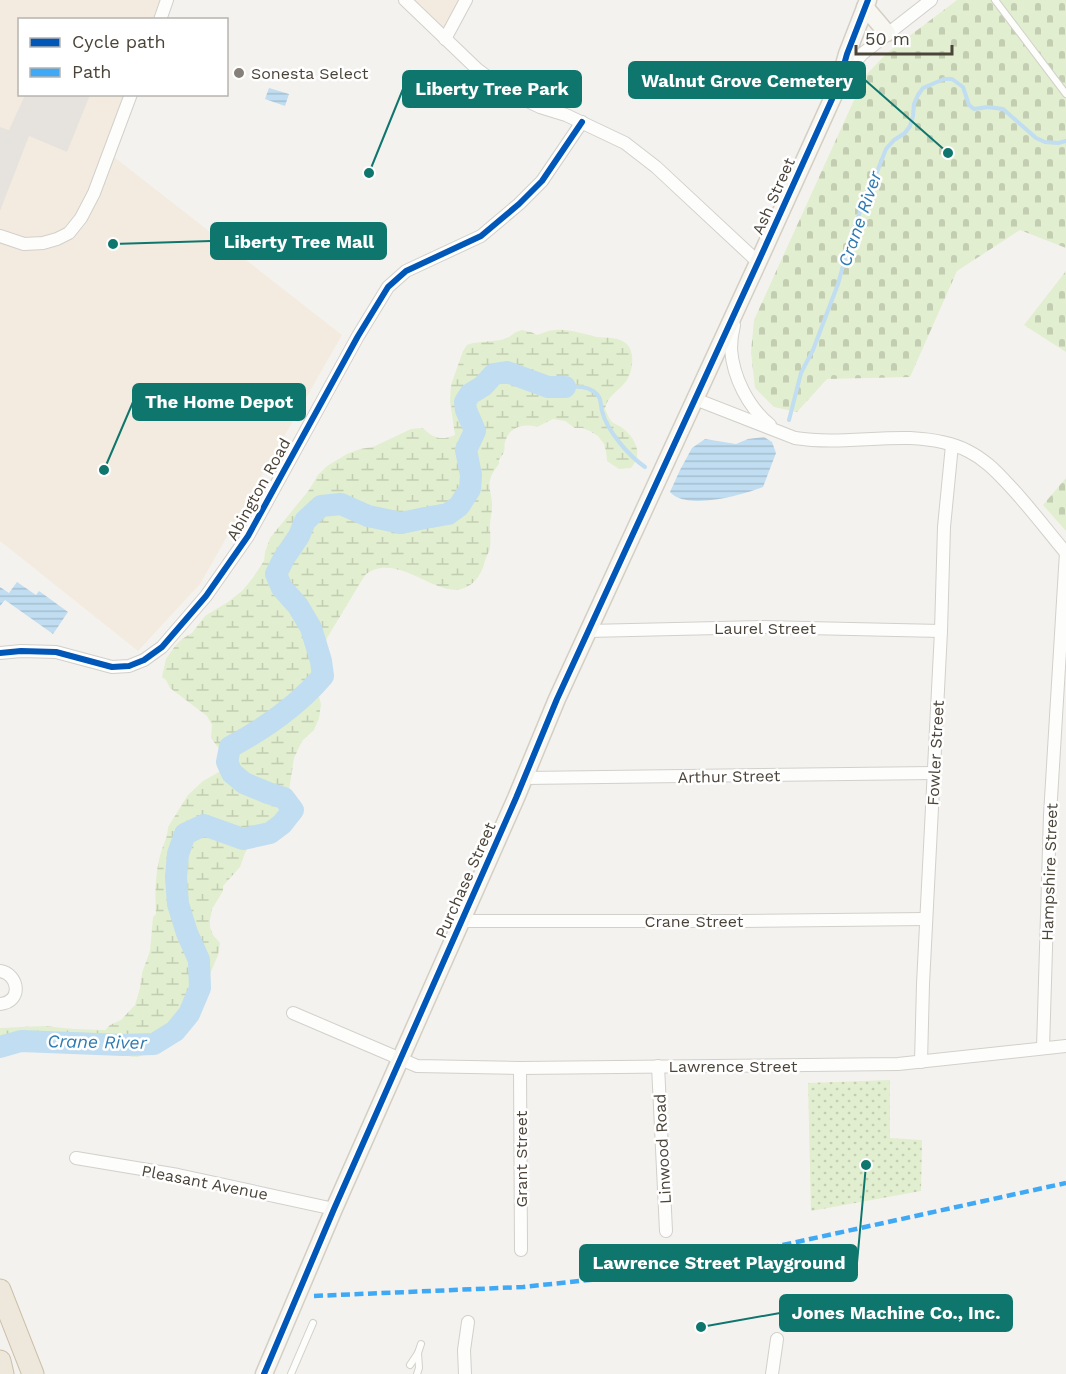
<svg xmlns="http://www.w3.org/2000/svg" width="1066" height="1374" font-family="'Work Sans',sans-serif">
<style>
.commercial{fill:#f3ebdf}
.wetland{fill:url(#wetland-marsh)}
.cemetery{fill:url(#cemetery-stones)}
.park{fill:url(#park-dots)}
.parking{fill:#e6e3df}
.water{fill:url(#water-rules)}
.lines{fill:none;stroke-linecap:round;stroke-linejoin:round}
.stream{stroke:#c0ddf1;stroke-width:4}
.river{stroke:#c0ddf1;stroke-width:22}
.lane-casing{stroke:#d2d0cb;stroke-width:8}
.street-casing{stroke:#d2d0cb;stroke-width:14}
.secondary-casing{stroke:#d3cfc5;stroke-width:19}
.highway-casing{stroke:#ccbfa9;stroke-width:23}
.lane{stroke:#fdfdfc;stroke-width:6}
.street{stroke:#fdfdfc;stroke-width:12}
.secondary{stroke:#f7f6f1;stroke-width:16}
.highway{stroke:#ede8db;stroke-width:21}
.quiet{stroke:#3fa9f5;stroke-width:4.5;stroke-dasharray:9 4.5;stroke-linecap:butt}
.cycleway-casing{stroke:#fff;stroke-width:10}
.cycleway{stroke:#0057b8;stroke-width:6}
.poi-dot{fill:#868178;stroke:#fff;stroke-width:2}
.labels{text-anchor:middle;stroke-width:5;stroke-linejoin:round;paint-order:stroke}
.poi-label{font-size:16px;fill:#4b4439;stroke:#fff;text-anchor:start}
.street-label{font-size:16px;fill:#4b4439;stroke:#fff}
.water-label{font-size:18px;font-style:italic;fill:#2e7ab2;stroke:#fff}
.leader{fill:none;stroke:#0f766e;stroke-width:2}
.callout-dot{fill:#0f766e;stroke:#fff;stroke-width:2}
.callout{fill:#0f766e;stroke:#0f766e;stroke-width:2}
.callout-label{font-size:18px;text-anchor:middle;font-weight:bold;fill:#fff}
</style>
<defs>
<pattern id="wetland-marsh" width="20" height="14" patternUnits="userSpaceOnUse" patternTransform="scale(1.5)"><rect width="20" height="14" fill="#e1eecf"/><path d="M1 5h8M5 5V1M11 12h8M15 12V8" fill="none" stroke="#c3cdb2"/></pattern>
<pattern id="cemetery-stones" width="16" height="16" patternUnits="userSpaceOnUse" patternTransform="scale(1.5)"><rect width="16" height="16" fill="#e1eecf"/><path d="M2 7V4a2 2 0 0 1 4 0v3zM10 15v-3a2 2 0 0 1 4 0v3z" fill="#c3cdb2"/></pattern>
<pattern id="park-dots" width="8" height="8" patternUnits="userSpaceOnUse" patternTransform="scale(1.5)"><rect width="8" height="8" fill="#e1eecf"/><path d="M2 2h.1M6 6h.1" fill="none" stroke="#c3cdb2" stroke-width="1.8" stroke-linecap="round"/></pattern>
<pattern id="water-rules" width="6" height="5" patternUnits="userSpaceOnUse" patternTransform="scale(1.5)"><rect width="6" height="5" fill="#c0ddf1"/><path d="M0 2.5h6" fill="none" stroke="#a6bfcf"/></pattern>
</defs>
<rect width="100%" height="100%" fill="#f4f2ee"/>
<!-- commercial -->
<g class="commercial">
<polygon points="0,0 167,0 160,19 20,20 20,94 131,95 109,153 342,335 200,584 138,651 0,541"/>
<polygon points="405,0 466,0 445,39"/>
</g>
<!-- wetland -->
<path class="wetland" d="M522,330L531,332L537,335C543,333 549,330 555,330C569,329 583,334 597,337C604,338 613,337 620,340C635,345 634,364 629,376C623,390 608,393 605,409C607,413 609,419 612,422C614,424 618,425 621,427C635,437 644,454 631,468L619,469L607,461L606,451L604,444L598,436L590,431L582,428H575L565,421L553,419L537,427C524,423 509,427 505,442C504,445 505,449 504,452C503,455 500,457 499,460V464C495,469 492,473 490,480C488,490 493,498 492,507C492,513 490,519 490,525C490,533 491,540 490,548C489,553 486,556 485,561C480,582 464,596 441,587C418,579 387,556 365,575L327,638L324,652L327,675L317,689L321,704L319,718L314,730L302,741L294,758L287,804L281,816L264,826L252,840L245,853L240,867L223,886V891L212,909L210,920V927L213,935L220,943L218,955L207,981L204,997L196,1016L179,1037L160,1050L137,1057L102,1053L64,1046H41L18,1048L0,1052V1028L44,1026L74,1029L105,1030L110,1025L121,1020L135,1005L140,988L142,973L150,951L153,917L156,914C155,896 155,878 159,860C161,849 168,837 168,827L188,795L203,781L219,772L225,761L220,750L211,738L212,725L207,716L170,688L166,680L162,677L166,659L175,646L182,639L192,633L205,616L228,602L242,591L252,579L264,561L265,552L270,538L309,490L318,475L327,466L347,454L360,449L373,447L411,429L423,428C432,438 442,441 455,435L450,401L451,385L463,351L467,345L473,343L501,340L509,337L516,332Z"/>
<!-- cemetery -->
<g class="cemetery">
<polygon points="957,0 1066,0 1066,248 1020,230 957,271 910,377 827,379 797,412 774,407 755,388 751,352 754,320 865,76 887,53"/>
<polygon points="1066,271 1066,352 1024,325"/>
<polygon points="1066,478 1066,531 1043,505"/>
</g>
<!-- park -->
<polygon class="park" points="890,1080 890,1138 922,1140 921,1191 811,1211 808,1083"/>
<!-- parking -->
<polygon class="parking" points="25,95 90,95 67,152 29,136 0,211 0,127 9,130"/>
<!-- water -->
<g class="water">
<polygon points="269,88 289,94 285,106 265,99"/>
<path d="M764,437L772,442L776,453L763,487C742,495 687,511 670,492L680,470L692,448L705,439L736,444L748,439Z"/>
<polygon points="17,582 36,595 39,591 68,612 53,634 5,600 0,606 0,587 9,593"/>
</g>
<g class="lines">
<!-- stream -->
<g class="stream">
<path d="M565,387C574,387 584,385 593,391C602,397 600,402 602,411C607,431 629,456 645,467"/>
<polyline points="789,420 801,373 813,350 838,284 849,244 869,185 877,172 886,149 894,140 905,133 910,126 913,116 914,104 918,95 923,88 944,79 952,79 963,87 969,105 974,109 988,107 1003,109 1036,138 1045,142 1058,143 1066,141"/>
</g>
<!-- river -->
<path class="river" d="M0,1047L21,1041L123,1045L154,1044L175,1031L189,1014L200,988L199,960L187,933L178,904L176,877L178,854L185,834L204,825L243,839L270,833L282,824L293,810L284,798L268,793L244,783L232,773L227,762L230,747C264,729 298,705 323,676L321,661L311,628L298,606L282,588L276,574L284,558L299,536L305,521L321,506L341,504L368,516L401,523L425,518L448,514L459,506L470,489L471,475L466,450L475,431L466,410L465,402L470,394L483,386L494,374L507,372L548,387H565"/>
<defs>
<g id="lane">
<polyline points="995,0 1066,94"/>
<polyline points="410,1365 418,1353 421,1344"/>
<polyline points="291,1374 313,1323"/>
<polyline points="417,1374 419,1368 418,1353"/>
</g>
<g id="street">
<polyline points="405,0 477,69 505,90 540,107 566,115 625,143 656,167 758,262"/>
<polyline points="160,20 167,0"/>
<polyline points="445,39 466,0"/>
<polyline points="844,75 862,54 931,0"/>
<polyline points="0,236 24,244 43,243 57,239 69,233 81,218 94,193 131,94"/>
<path d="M734,325C732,333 731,341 731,349C733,377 748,407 770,425"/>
<path d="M695,399L795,438C833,444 872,437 910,438C929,439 951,442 968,451C984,459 995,470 1007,483C1028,505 1046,529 1066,553"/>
<polyline points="588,631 762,627 941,631"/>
<polyline points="0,653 21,651 56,652 112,667 129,666 144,660 162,647 206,596 248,536 358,336 388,287 406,271 481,236 519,204 542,181 582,122"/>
<polyline points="525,778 934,773"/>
<polyline points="462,921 742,921 926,919"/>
<path d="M0,971C19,974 23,1002 0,1004"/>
<polyline points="293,1013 417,1066 520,1068 898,1064 1066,1046"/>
<polyline points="1043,1048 1050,815 1066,552"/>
<polyline points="921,1062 923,984 941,631 944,527 952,445"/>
<polyline points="658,1066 666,1231"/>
<polyline points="520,1068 521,1250"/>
<polyline points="76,1158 178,1175 334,1209"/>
<polyline points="465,1374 464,1350 468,1322"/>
<polyline points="772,1374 777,1339"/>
</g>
<g id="secondary">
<polyline points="865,7 887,33"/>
<polyline points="264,1374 334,1209 516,798 557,699 760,258 838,86 847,54 868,0"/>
</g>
<g id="highway">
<polyline points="0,1290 33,1374"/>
<polyline points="0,1361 3,1374"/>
</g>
</defs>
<!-- lane casing -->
<use href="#lane" class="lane-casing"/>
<!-- street casing -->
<use href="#street" class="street-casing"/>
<!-- secondary casing -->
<use href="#secondary" class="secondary-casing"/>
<!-- highway casing -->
<use href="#highway" class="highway-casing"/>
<!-- lane -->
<use href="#lane" class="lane"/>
<!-- street -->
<use href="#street" class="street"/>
<!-- secondary -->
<use href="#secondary" class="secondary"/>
<!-- highway -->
<use href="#highway" class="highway"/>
<!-- quiet -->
<polyline class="quiet" points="314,1296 523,1287 655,1273 1066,1183"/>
<defs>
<g id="cycleway">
<polyline points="0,653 21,651 56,652 112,667 129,666 144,660 162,647 206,596 248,536 358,336 388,287 406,271 481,236 519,204 542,181 582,122"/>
<polyline points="264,1374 334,1209 516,798 557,699 760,258 838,86 847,54 868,0"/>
</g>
</defs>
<!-- cycleway casing -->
<use href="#cycleway" class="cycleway-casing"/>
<!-- cycleway -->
<use href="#cycleway" class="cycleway"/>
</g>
<!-- markers -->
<circle class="poi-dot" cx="239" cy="73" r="6"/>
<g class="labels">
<!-- poi labels -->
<g class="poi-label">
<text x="251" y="79">Sonesta Select</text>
</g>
<!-- street labels -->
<g class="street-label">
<text transform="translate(773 196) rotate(-66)" y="6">Ash Street</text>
<text transform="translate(258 489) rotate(-61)" y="6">Abington Road</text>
<text x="765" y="634">Laurel Street</text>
<text transform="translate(935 753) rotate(-87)" y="6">Fowler Street</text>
<text transform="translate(729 776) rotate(-1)" y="6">Arthur Street</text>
<text transform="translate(1049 872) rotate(-88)" y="6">Hampshire Street</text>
<text transform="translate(465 880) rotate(-66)" y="6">Purchase Street</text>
<text x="694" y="927">Crane Street</text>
<text x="733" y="1072">Lawrence Street</text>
<text transform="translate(662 1149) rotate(-93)" y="6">Linwood Road</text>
<text transform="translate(521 1159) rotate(-90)" y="6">Grant Street</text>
<text transform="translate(205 1182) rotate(11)" y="6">Pleasant Avenue</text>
</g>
<!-- water labels -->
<g class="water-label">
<text transform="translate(860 219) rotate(-71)" y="6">Crane River</text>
<text transform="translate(97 1042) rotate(1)" y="6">Crane River</text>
</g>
</g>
<!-- callouts -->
<path class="leader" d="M948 153L865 80M369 173L403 89M113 244L211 241M104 470L133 402M866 1165L857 1263M701 1327L780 1313"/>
<g class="callout-dot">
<circle cx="948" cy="153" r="6"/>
<circle cx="369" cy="173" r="6"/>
<circle cx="113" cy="244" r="6"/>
<circle cx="104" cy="470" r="6"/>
<circle cx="866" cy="1165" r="6"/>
<circle cx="701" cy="1327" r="6"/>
</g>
<g class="callout">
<rect x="629" y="62" width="236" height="36" rx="6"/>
<rect x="403" y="71" width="178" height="36" rx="6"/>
<rect x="211" y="223" width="175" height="36" rx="6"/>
<rect x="133" y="384" width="172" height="36" rx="6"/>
<rect x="580" y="1245" width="277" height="36" rx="6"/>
<rect x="780" y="1295" width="232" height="36" rx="6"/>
</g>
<g class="callout-label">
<text x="747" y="87">Walnut Grove Cemetery</text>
<text x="492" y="95">Liberty Tree Park</text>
<text x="299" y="248">Liberty Tree Mall</text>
<text x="219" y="408">The Home Depot</text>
<text x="719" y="1269">Lawrence Street Playground</text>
<text x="896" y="1319">Jones Machine Co., Inc.</text>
</g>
<!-- legend -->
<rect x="18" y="18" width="210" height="78" fill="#ffffff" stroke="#b7b4b0" stroke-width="1.5"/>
<rect x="30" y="38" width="30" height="9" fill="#0057b8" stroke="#b7b4b0" stroke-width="1.5"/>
<text x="72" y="48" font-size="18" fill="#4b4439">Cycle path</text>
<rect x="30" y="68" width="30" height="9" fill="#3fa9f5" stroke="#b7b4b0" stroke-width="1.5"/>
<text x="72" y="78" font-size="18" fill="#4b4439">Path</text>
<!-- scale -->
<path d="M856 45v9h96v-9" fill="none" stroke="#4b4439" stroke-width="3"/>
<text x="865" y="45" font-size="18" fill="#4b4439" stroke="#ffffff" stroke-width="4.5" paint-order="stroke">50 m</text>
</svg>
